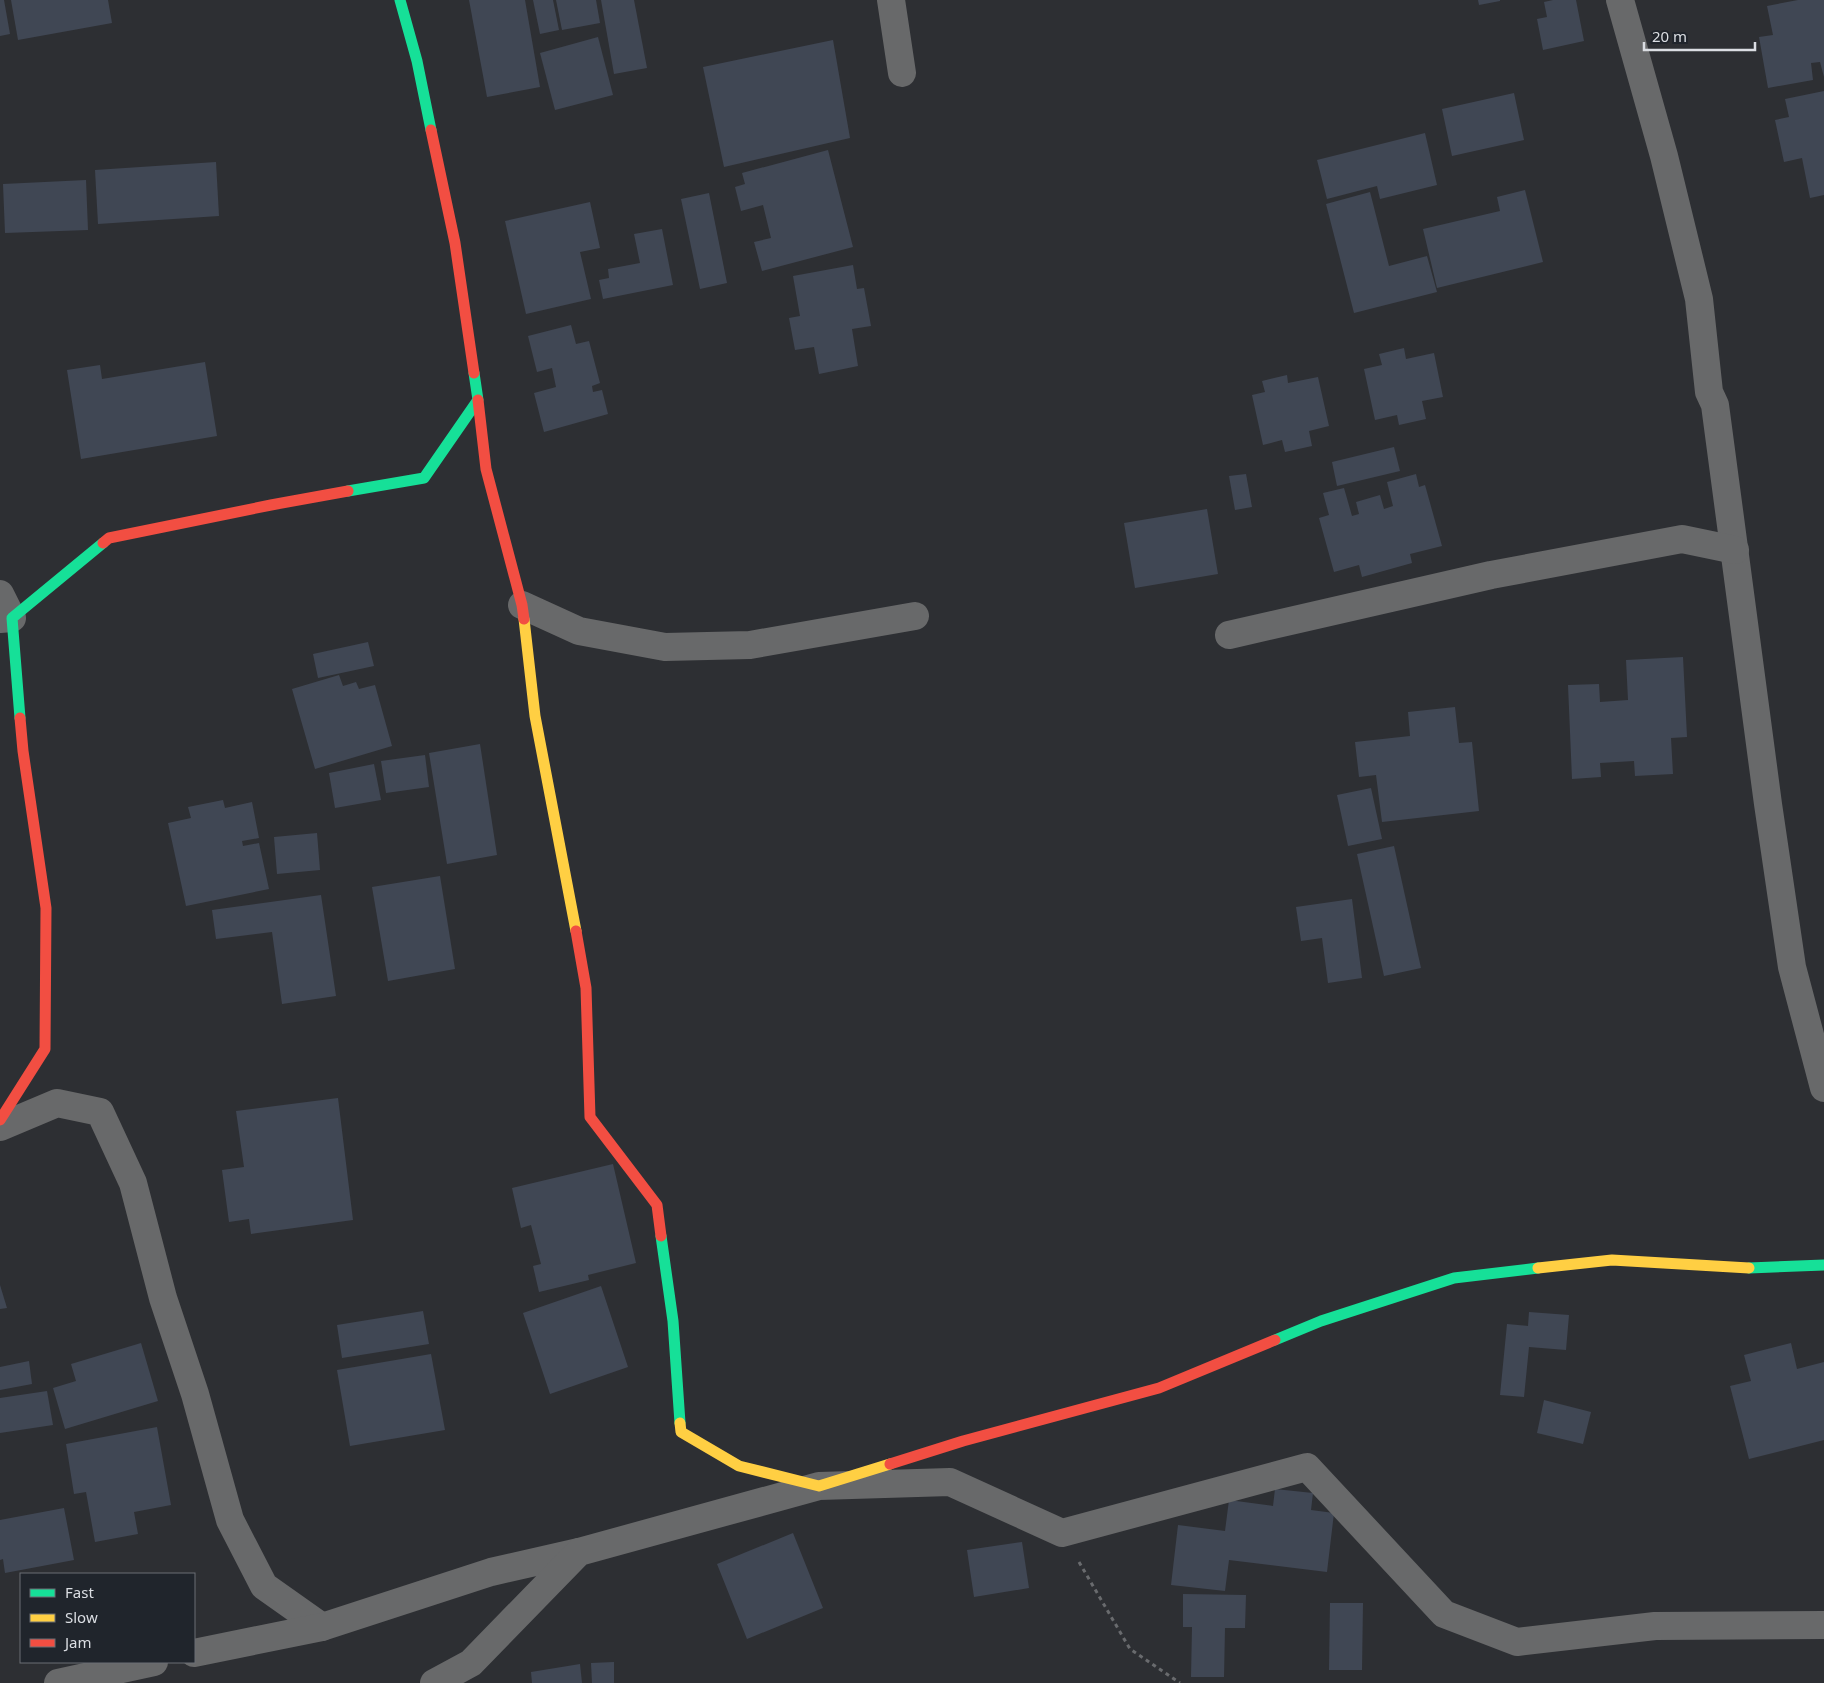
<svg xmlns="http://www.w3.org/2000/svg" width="1824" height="1683" font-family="'Noto Sans',sans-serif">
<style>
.building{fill:#404754}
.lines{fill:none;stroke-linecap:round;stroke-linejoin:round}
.path{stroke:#696b6e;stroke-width:3;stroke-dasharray:4 4;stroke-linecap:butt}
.street{stroke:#68696a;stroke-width:28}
.fast{stroke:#16e098;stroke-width:11}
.slow{stroke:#ffcf43;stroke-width:11}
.jam{stroke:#f24e42;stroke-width:11}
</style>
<rect width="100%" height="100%" fill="#2d2f33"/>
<!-- building -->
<g class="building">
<polygon points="0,0 4,0 10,34 0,36"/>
<polygon points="11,0 108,0 112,23 18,40"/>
<polygon points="469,0 525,0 540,87 487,97"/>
<polygon points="533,0 553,0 559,30 540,34"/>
<polygon points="556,0 596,0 600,23 562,30"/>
<polygon points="601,0 634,0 647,68 614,74"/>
<polygon points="1478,0 1500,0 1500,1 1479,5"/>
<polygon points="1553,0 1576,0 1584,41 1543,50 1537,19 1547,17 1544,2"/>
<polygon points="1798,0 1824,0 1824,77 1820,62 1811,63 1813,80 1768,88 1759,37 1773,35 1767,6"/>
<polygon points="598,37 613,95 555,110 540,53"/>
<polygon points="833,40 850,138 724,167 703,67"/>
<polygon points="1824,91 1824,195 1810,198 1802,158 1784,162 1775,120 1789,117 1785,99"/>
<polygon points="1514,93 1524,140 1452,156 1442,109"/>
<polygon points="1425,133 1437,185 1380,199 1377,186 1327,199 1317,160"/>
<polygon points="828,150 853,247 762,271 754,242 771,238 763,205 741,211 735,187 745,184 742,173"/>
<polygon points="216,162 219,216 98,224 95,170"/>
<polygon points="86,180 88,230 5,233 3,184"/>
<polygon points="1525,190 1543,262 1437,288 1423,229 1500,211 1497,197"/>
<polygon points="1370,192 1389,266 1427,256 1437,292 1354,313 1326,204"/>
<polygon points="709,193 727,283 700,289 681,199"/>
<polygon points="590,202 600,248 580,252 591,299 526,314 505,221"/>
<polygon points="662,229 673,285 603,299 599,280 609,278 608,269 640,263 634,234"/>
<polygon points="853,265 857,289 864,288 871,326 852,329 858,366 819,374 814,347 795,350 789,318 800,316 793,276"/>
<polygon points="571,325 576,344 589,341 600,383 592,386 593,392 602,390 608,414 544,432 534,393 556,387 552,368 537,372 528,336"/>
<polygon points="1404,348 1406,359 1434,353 1443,397 1422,401 1426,419 1399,425 1397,415 1375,420 1364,369 1382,365 1379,354"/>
<polygon points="205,362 217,436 81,459 67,370 100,365 102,379"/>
<polygon points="1287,375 1288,383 1318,377 1329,426 1309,431 1312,446 1285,452 1282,440 1263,445 1252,395 1265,392 1262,381"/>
<polygon points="1394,447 1400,471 1337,486 1332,462"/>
<polygon points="1246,474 1252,507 1235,510 1229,476"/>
<polygon points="1416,474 1419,487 1425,485 1442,546 1410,554 1412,563 1362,577 1359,565 1334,572 1319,518 1329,515 1323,493 1344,488 1352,516 1359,514 1356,502 1380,495 1384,509 1393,506 1387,482"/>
<polygon points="1207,509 1218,574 1135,588 1124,523"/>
<polygon points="368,642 374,666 318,678 313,654"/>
<polygon points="1683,657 1687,737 1671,738 1673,774 1635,776 1634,761 1600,763 1601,777 1572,779 1568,685 1599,684 1600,702 1628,700 1626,660"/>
<polygon points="339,675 343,686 356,682 359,689 375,685 392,746 315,769 292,689"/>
<polygon points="1455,707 1459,743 1472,742 1479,811 1382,822 1376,775 1359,777 1355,742 1410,736 1408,712"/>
<polygon points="480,744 497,855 447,864 429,753"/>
<polygon points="425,755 429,787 386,793 381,761"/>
<polygon points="374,764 381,800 335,808 329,773"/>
<polygon points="1371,788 1382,839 1348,846 1337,795"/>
<polygon points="223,800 225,808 252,802 259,838 242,841 243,846 259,843 269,889 186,906 168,823 191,818 188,807"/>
<polygon points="317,833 320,870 277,874 274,837"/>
<polygon points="1394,846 1421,968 1384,976 1357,854"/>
<polygon points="440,876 455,969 388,981 372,887"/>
<polygon points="321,895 336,996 282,1004 272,932 216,939 212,910"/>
<polygon points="1352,899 1362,978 1328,983 1322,938 1301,941 1296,907"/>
<polygon points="338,1098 353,1220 251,1234 249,1219 229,1222 222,1170 244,1167 236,1111"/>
<polygon points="613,1164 636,1263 588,1275 589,1280 539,1292 533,1266 541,1264 531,1225 521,1228 512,1188"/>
<polygon points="0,1285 7,1308 0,1309"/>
<polygon points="601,1286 628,1367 550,1394 523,1313"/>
<polygon points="423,1311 429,1344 342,1358 337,1325"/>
<polygon points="1529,1312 1569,1315 1566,1350 1529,1347 1524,1397 1500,1395 1507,1324 1528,1326"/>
<polygon points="141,1343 158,1401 65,1429 53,1388 76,1381 71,1364"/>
<polygon points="1791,1343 1797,1369 1824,1362 1824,1440 1749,1459 1730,1386 1751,1381 1744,1355"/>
<polygon points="431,1354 445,1430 350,1446 337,1370"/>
<polygon points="29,1361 32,1384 0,1390 0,1367"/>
<polygon points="47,1391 53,1425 0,1433 0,1398"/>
<polygon points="1544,1400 1591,1412 1583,1444 1537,1433"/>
<polygon points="157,1427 171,1505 134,1512 138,1534 95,1542 86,1492 74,1494 66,1444"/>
<polygon points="1275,1489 1313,1493 1311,1510 1334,1513 1327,1572 1229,1560 1225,1591 1171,1585 1178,1525 1225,1531 1229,1500 1273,1506"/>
<polygon points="64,1508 74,1560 5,1573 3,1559 0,1560 0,1520"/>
<polygon points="793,1533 823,1608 747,1639 717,1564"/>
<polygon points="1022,1542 1029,1588 974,1597 967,1550"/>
<polygon points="1183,1594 1246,1595 1245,1628 1225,1628 1224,1677 1191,1677 1192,1627 1183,1627"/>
<polygon points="1330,1603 1363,1603 1362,1670 1329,1670"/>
<polygon points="614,1662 614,1683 592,1683 591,1663"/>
<polygon points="580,1664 582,1683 532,1683 531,1672"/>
</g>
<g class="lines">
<!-- path -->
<polyline class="path" points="1079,1562 1130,1649 1180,1683"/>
<!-- street -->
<g class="street">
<polyline points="891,0 902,73"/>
<polyline points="1620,0 1664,156 1699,299 1709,392 1715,405 1768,804 1792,967 1824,1088"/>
<polyline points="0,594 12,618 0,619"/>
<polyline points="522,605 579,631 665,647 750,645 915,616"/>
<polyline points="1229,635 1491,575 1682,539 1735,550"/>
<polyline points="0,1127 57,1103 100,1112 133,1183 163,1298 195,1394 230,1520 264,1586 322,1627"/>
<polyline points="194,1653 322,1627 491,1572 579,1552"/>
<polyline points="58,1683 154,1662"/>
<polyline points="434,1683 471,1663 579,1552 819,1486 950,1482 1062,1533 1307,1467 1444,1614 1517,1642 1655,1626 1824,1625"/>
</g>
<!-- fast -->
<g class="fast">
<polyline points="400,0 417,61 431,130"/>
<polyline points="348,491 424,478 478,400 474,373"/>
<polyline points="20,718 12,618 103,543"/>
<polyline points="661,1236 673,1321 680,1423"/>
<polyline points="1749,1268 1824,1265"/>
<polyline points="1275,1340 1321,1321 1454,1278 1538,1268"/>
</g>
<!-- slow -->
<g class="slow">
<polyline points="524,619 535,716 576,931"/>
<polyline points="1538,1268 1612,1260 1749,1268"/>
<polyline points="680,1423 681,1432 739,1466 819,1486 890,1464"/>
</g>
<!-- jam -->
<g class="jam">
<polyline points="431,130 455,243 474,373"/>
<polyline points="478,400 486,469 522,605 524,619"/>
<polyline points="103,543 109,538 271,505 348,491"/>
<polyline points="576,931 586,988 590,1117 657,1205 661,1236"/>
<polyline points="0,1120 45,1049 46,908 23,751 20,718"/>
<polyline points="890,1464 963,1441 1159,1388 1275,1340"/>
</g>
</g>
<!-- legend -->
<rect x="20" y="1573" width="175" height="90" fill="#20252c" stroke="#6b6f75"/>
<rect x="30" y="1589" width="25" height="8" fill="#16e098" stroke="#6b6f75"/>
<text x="65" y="1598" font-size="15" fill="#dbdee3">Fast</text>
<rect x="30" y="1614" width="25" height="8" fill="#ffcf43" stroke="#6b6f75"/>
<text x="65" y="1623" font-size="15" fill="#dbdee3">Slow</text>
<rect x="30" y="1639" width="25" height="8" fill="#f24e42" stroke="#6b6f75"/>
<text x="65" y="1648" font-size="15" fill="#dbdee3">Jam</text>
<!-- scale -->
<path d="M1644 42v8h111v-8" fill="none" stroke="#dbdee3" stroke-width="2.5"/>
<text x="1652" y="42" font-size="15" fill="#dbdee3" stroke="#20252c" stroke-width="4" paint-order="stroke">20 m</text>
</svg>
